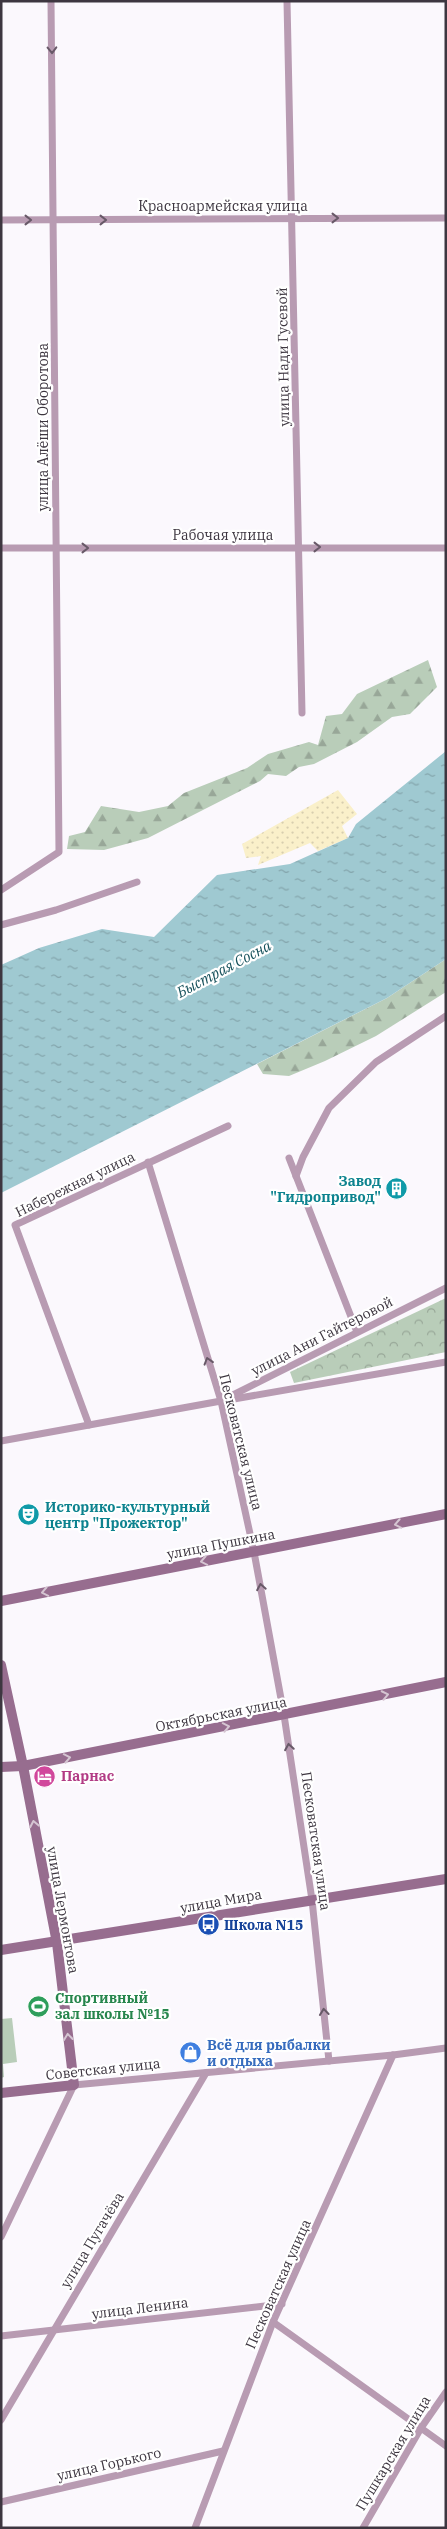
<svg xmlns="http://www.w3.org/2000/svg" width="447" height="2529" font-family="'IBM Plex Serif',serif">
<style>
.forest{fill:url(#forest-firs)}
.sand{fill:url(#sand-dots)}
.park{fill:url(#park-crowns)}
.garden{fill:#b9cdb9}
.water{fill:url(#water-ripples)}
.lines{fill:none;stroke-linecap:round;stroke-linejoin:round}
.street{stroke:#b89bb2;stroke-width:7}
.secondary{stroke:#976d8f;stroke-width:10}
.oneway{stroke:#685968}
.oneway2{stroke:#d5c5d2}
.labels{text-anchor:middle;stroke-width:4.5;stroke-linejoin:round;paint-order:stroke}
.street-label{font-size:14px;fill:#3d3640;stroke:#fff}
.culture-label{font-size:14px;font-weight:bold;fill:#0d838f;stroke:#fff;text-anchor:end}
.hotel-label{font-size:14px;font-weight:bold;fill:#b23c85;stroke:#fff;text-anchor:start}
.transit-label{font-size:14px;font-weight:bold;fill:#164399;stroke:#fff;text-anchor:start}
.leisure-label{font-size:14px;font-weight:bold;fill:#27864d;stroke:#fff;text-anchor:start}
.shop-label{font-size:14px;font-weight:bold;fill:#366cbe;stroke:#fff;text-anchor:start}
.water-label{font-size:15px;font-style:italic;fill:#16515b;stroke:#fff}
</style>
<defs>
<pattern id="forest-firs" width="22" height="20" patternUnits="userSpaceOnUse" patternTransform="scale(1.25)"><rect width="22" height="20" fill="#b9cdb9"/><path d="M5 1l3.5 6h-7zM16 11l3.5 6h-7z" fill="#98a798"/></pattern>
<pattern id="sand-dots" width="8" height="8" patternUnits="userSpaceOnUse" patternTransform="scale(1.25)"><rect width="8" height="8" fill="#faf0ca"/><path d="M2 2h.1M6 6h.1" fill="none" stroke="#d7ceaf" stroke-width="1.8" stroke-linecap="round"/></pattern>
<pattern id="park-crowns" width="20" height="18" patternUnits="userSpaceOnUse" patternTransform="scale(1.25)"><rect width="20" height="18" fill="#b9cdb9"/><path d="M2 6a3 3 0 1 1 6 0M12 15a3 3 0 1 1 6 0" fill="none" stroke="#98a798"/></pattern>
<pattern id="water-ripples" width="26" height="14" patternUnits="userSpaceOnUse" patternTransform="scale(1.25)"><rect width="26" height="14" fill="#9fc9d1"/><path d="M2 4q2-2 4 0t4 0M15 11q2-2 4 0t4 0" fill="none" stroke="#83a4ab"/></pattern>
</defs>
<rect width="100%" height="100%" fill="#fbf8fd"/>
<!-- forest -->
<g class="forest">
<polygon points="428,660 437,687 410,714 392,717 357,742 314,764 299,767 286,776 268,774 260,781 148,838 104,850 67,849 69,836 85,832 101,806 139,812 168,806 184,793 247,768 268,754 309,742 318,745 326,716 342,714 357,694"/>
<polygon points="446,959 446,992 376,1036 325,1061 289,1076 263,1074 257,1064 387,998"/>
</g>
<!-- sand -->
<polygon class="sand" points="338,790 357,814 342,826 348,838 318,851 310,843 258,865 261,856 246,858 242,844"/>
<!-- park -->
<polygon class="park" points="446,1298 446,1352 294,1383 290,1372"/>
<!-- garden -->
<polygon class="garden" points="12,2018 17,2062 3,2064 4,2077 1,2078 1,2019"/>
<!-- water -->
<polygon class="water" points="446,751 446,959 387,998 1,1193 1,965 39,948 102,929 154,937 217,875 290,864 348,838 356,824"/>
<g class="lines">
<!-- street -->
<g class="street">
<polyline points="287,1 302,713"/>
<polyline points="1,220 446,218"/>
<polyline points="1,548 446,548"/>
<polyline points="1,890 59,852 51,1"/>
<polyline points="1,925 56,910 137,882"/>
<polyline points="289,1158 357,1332"/>
<polyline points="148,1162 221,1401 254,1552 284,1715 312,1900 329,2061"/>
<polyline points="296,1176 303,1157 329,1108 376,1062 446,1016"/>
<polyline points="228,1400 446,1362"/>
<polyline points="89,1425 15,1225 228,1126"/>
<polyline points="1,1441 221,1401 446,1288"/>
<polyline points="1,2237 74,2085 393,2055 446,2048"/>
<polyline points="273,2322 446,2446"/>
<polyline points="1,2336 282,2304"/>
<polyline points="1,2420 206,2073"/>
<polyline points="1,2502 223,2451"/>
<polyline points="195,2528 273,2322 393,2055"/>
<polyline points="363,2528 421,2428 446,2392"/>
</g>
<!-- secondary -->
<g class="secondary">
<polyline points="1,1601 446,1514"/>
<polyline points="1,1665 23,1766 57,1943 74,2085 1,2093"/>
<polyline points="1,1767 23,1766 446,1682"/>
<polyline points="1,1950 446,1879"/>
</g>
</g>
<!-- one-way arrows -->
<defs><path id="oneway-chevron" d="M-2-3.5L2.5 0L-2 3.5" fill="none" stroke-width="1.6" stroke-linecap="round" stroke-linejoin="round" transform="scale(1.25)"/></defs>
<g class="oneway">
<use href="#oneway-chevron" transform="translate(52 50) rotate(89)"/>
<use href="#oneway-chevron" transform="translate(335 218)"/>
<use href="#oneway-chevron" transform="translate(28 220)"/>
<use href="#oneway-chevron" transform="translate(103 220)"/>
<use href="#oneway-chevron" transform="translate(317 547)"/>
<use href="#oneway-chevron" transform="translate(85 548)"/>
<use href="#oneway-chevron" transform="translate(208 1361) rotate(-107)"/>
<use href="#oneway-chevron" transform="translate(261 1587) rotate(-100)"/>
<use href="#oneway-chevron" transform="translate(289 1747) rotate(-99)"/>
<use href="#oneway-chevron" transform="translate(324 2012) rotate(-96)"/>
</g>
<g class="oneway2">
<use href="#oneway-chevron" transform="translate(398 1524) rotate(169)"/>
<use href="#oneway-chevron" transform="translate(204 1561) rotate(169)"/>
<use href="#oneway-chevron" transform="translate(45 1592) rotate(169)"/>
<use href="#oneway-chevron" transform="translate(385 1695) rotate(-12)"/>
<use href="#oneway-chevron" transform="translate(226 1727) rotate(-11)"/>
<use href="#oneway-chevron" transform="translate(67 1758) rotate(-11)"/>
<use href="#oneway-chevron" transform="translate(34 1824) rotate(-101)"/>
<use href="#oneway-chevron" transform="translate(68 2037) rotate(-97)"/>
</g>
<!-- icons -->
<defs>
<symbol id="building-disc" viewBox="-11 -11 22 22"><circle r="9.5" fill="#0f9aa8" stroke="#fff"/><path d="M-4-6H4V6H1V3H-1V6H-4ZM-2.5-4.3h1.7v1.8h-1.7ZM.8-4.3h1.7v1.8H.8ZM-2.5-1h1.7V.8h-1.7ZM.8-1h1.7V.8H.8Z" fill="#fff"/></symbol>
<symbol id="theatre-disc" viewBox="-11 -11 22 22"><circle r="9.5" fill="#0f9aa8" stroke="#fff"/><path d="M-5-5.5Q0-4 5-5.5V0Q5 5 0 6Q-5 5-5 0ZM-3.3-2.5H-1v1.5H-3.3ZM1-2.5H3.3v1.5H1ZM-2.8 1Q0 5.5 2.8 1Z" fill="#fff"/></symbol>
<symbol id="hotel-disc" viewBox="-11 -11 22 22"><circle r="9.5" fill="#d1479c" stroke="#fff"/><path d="M-6-4.5h1.5V1H6V5H4.5V3h-9V5H-6ZM-4 0a1.8 1.8 0 1 1 3.6 0ZM.5 0V-2.5h3Q6-2.5 6 0Z" fill="#fff"/></symbol>
<symbol id="bus-disc" viewBox="-11 -11 22 22"><circle r="9.5" fill="#1a4fb4" stroke="#fff"/><path d="M-5-6H5V4H4V6H2V4H-2V6H-4V4H-5ZM-3.5-4V0h7V-4ZM-3.5 1.2v1.5H-2V1.2ZM2 1.2v1.5H3.5V1.2Z" fill="#fff"/></symbol>
<symbol id="stadium-disc" viewBox="-11 -11 22 22"><circle r="9.5" fill="#2e9e5b" stroke="#fff"/><path d="M0-5a6.5 5 0 1 0 0 10a6.5 5 0 1 0 0-10ZM-3.5-1.8h7v3.6h-7Z" fill="#fff"/></symbol>
<symbol id="shop-disc" viewBox="-11 -11 22 22"><circle r="9.5" fill="#3f7fe0" stroke="#fff"/><path d="M-5-2.5h2.3a2.7 3.5 0 0 1 5.4 0H5L5.5 6h-11ZM-1.5-2.5h3a1.5 2.3 0 0 0-3 0Z" fill="#fff"/></symbol>
</defs>
<g fill-rule="evenodd">
<use href="#building-disc" x="384" y="1176" width="25" height="25"/>
<use href="#theatre-disc" x="16" y="1502" width="25" height="25"/>
<use href="#hotel-disc" x="32" y="1764" width="25" height="25"/>
<use href="#bus-disc" x="196" y="1912" width="25" height="25"/>
<use href="#stadium-disc" x="26" y="1994" width="25" height="25"/>
<use href="#shop-disc" x="178" y="2040" width="25" height="25"/>
</g>
<g class="labels">
<!-- street labels -->
<g class="street-label">
<text x="223" y="211">Красноармейская улица</text>
<text transform="translate(283 357) rotate(-91)" y="5">улица Нади Гусевой</text>
<text transform="translate(43 427) rotate(-90)" y="5">улица Алёши Оборотова</text>
<text x="223" y="540">Рабочая улица</text>
<text transform="translate(75 1184) rotate(-26)" y="5">Набережная улица</text>
<text transform="translate(322 1336) rotate(-27)" y="5">улица Ани Гайтеровой</text>
<text transform="translate(241 1442) rotate(76)" y="5">Песковатская улица</text>
<text transform="translate(221 1544) rotate(-11)" y="5">улица Пушкина</text>
<text transform="translate(221 1714) rotate(-11)" y="5">Октябрьская улица</text>
<text transform="translate(316 1841) rotate(82)" y="5">Песковатская улица</text>
<text transform="translate(221 1901) rotate(-10)" y="5">улица Мира</text>
<text transform="translate(63 1910) rotate(80)" y="5">улица Лермонтова</text>
<text transform="translate(103 2069) rotate(-6)" y="5">Советская улица</text>
<text transform="translate(92 2240) rotate(-59)" y="5">улица Пугачёва</text>
<text transform="translate(278 2284) rotate(-66)" y="5">Песковатская улица</text>
<text transform="translate(140 2308) rotate(-7)" y="5">улица Ленина</text>
<text transform="translate(393 2453) rotate(-59)" y="5">Пушкарская улица</text>
<text transform="translate(109 2464) rotate(-13)" y="5">улица Горького</text>
</g>
<!-- culture labels -->
<g class="culture-label">
<text x="381" y="1186">Завод<tspan x="381" dy="16">"Гидропривод"</tspan></text>
<text x="45" y="1512" text-anchor="start">Историко-культурный<tspan x="45" dy="16">центр "Прожектор"</tspan></text>
</g>
<!-- hotel labels -->
<g class="hotel-label">
<text x="61" y="1781">Парнас</text>
</g>
<!-- transit labels -->
<g class="transit-label">
<text x="224" y="1930">Школа N15</text>
</g>
<!-- leisure labels -->
<g class="leisure-label">
<text x="55" y="2003">Спортивный<tspan x="55" dy="16">зал школы №15</tspan></text>
</g>
<!-- shop labels -->
<g class="shop-label">
<text x="207" y="2050">Всё для рыбалки<tspan x="207" dy="16">и отдыха</tspan></text>
</g>
<!-- water labels -->
<g class="water-label">
<text transform="translate(224 969) rotate(-28)" y="5">Быстрая Сосна</text>
</g>
</g>
<!-- border -->
<rect width="447" height="2529" fill="none" stroke="#3d3640" stroke-width="5"/>
</svg>
